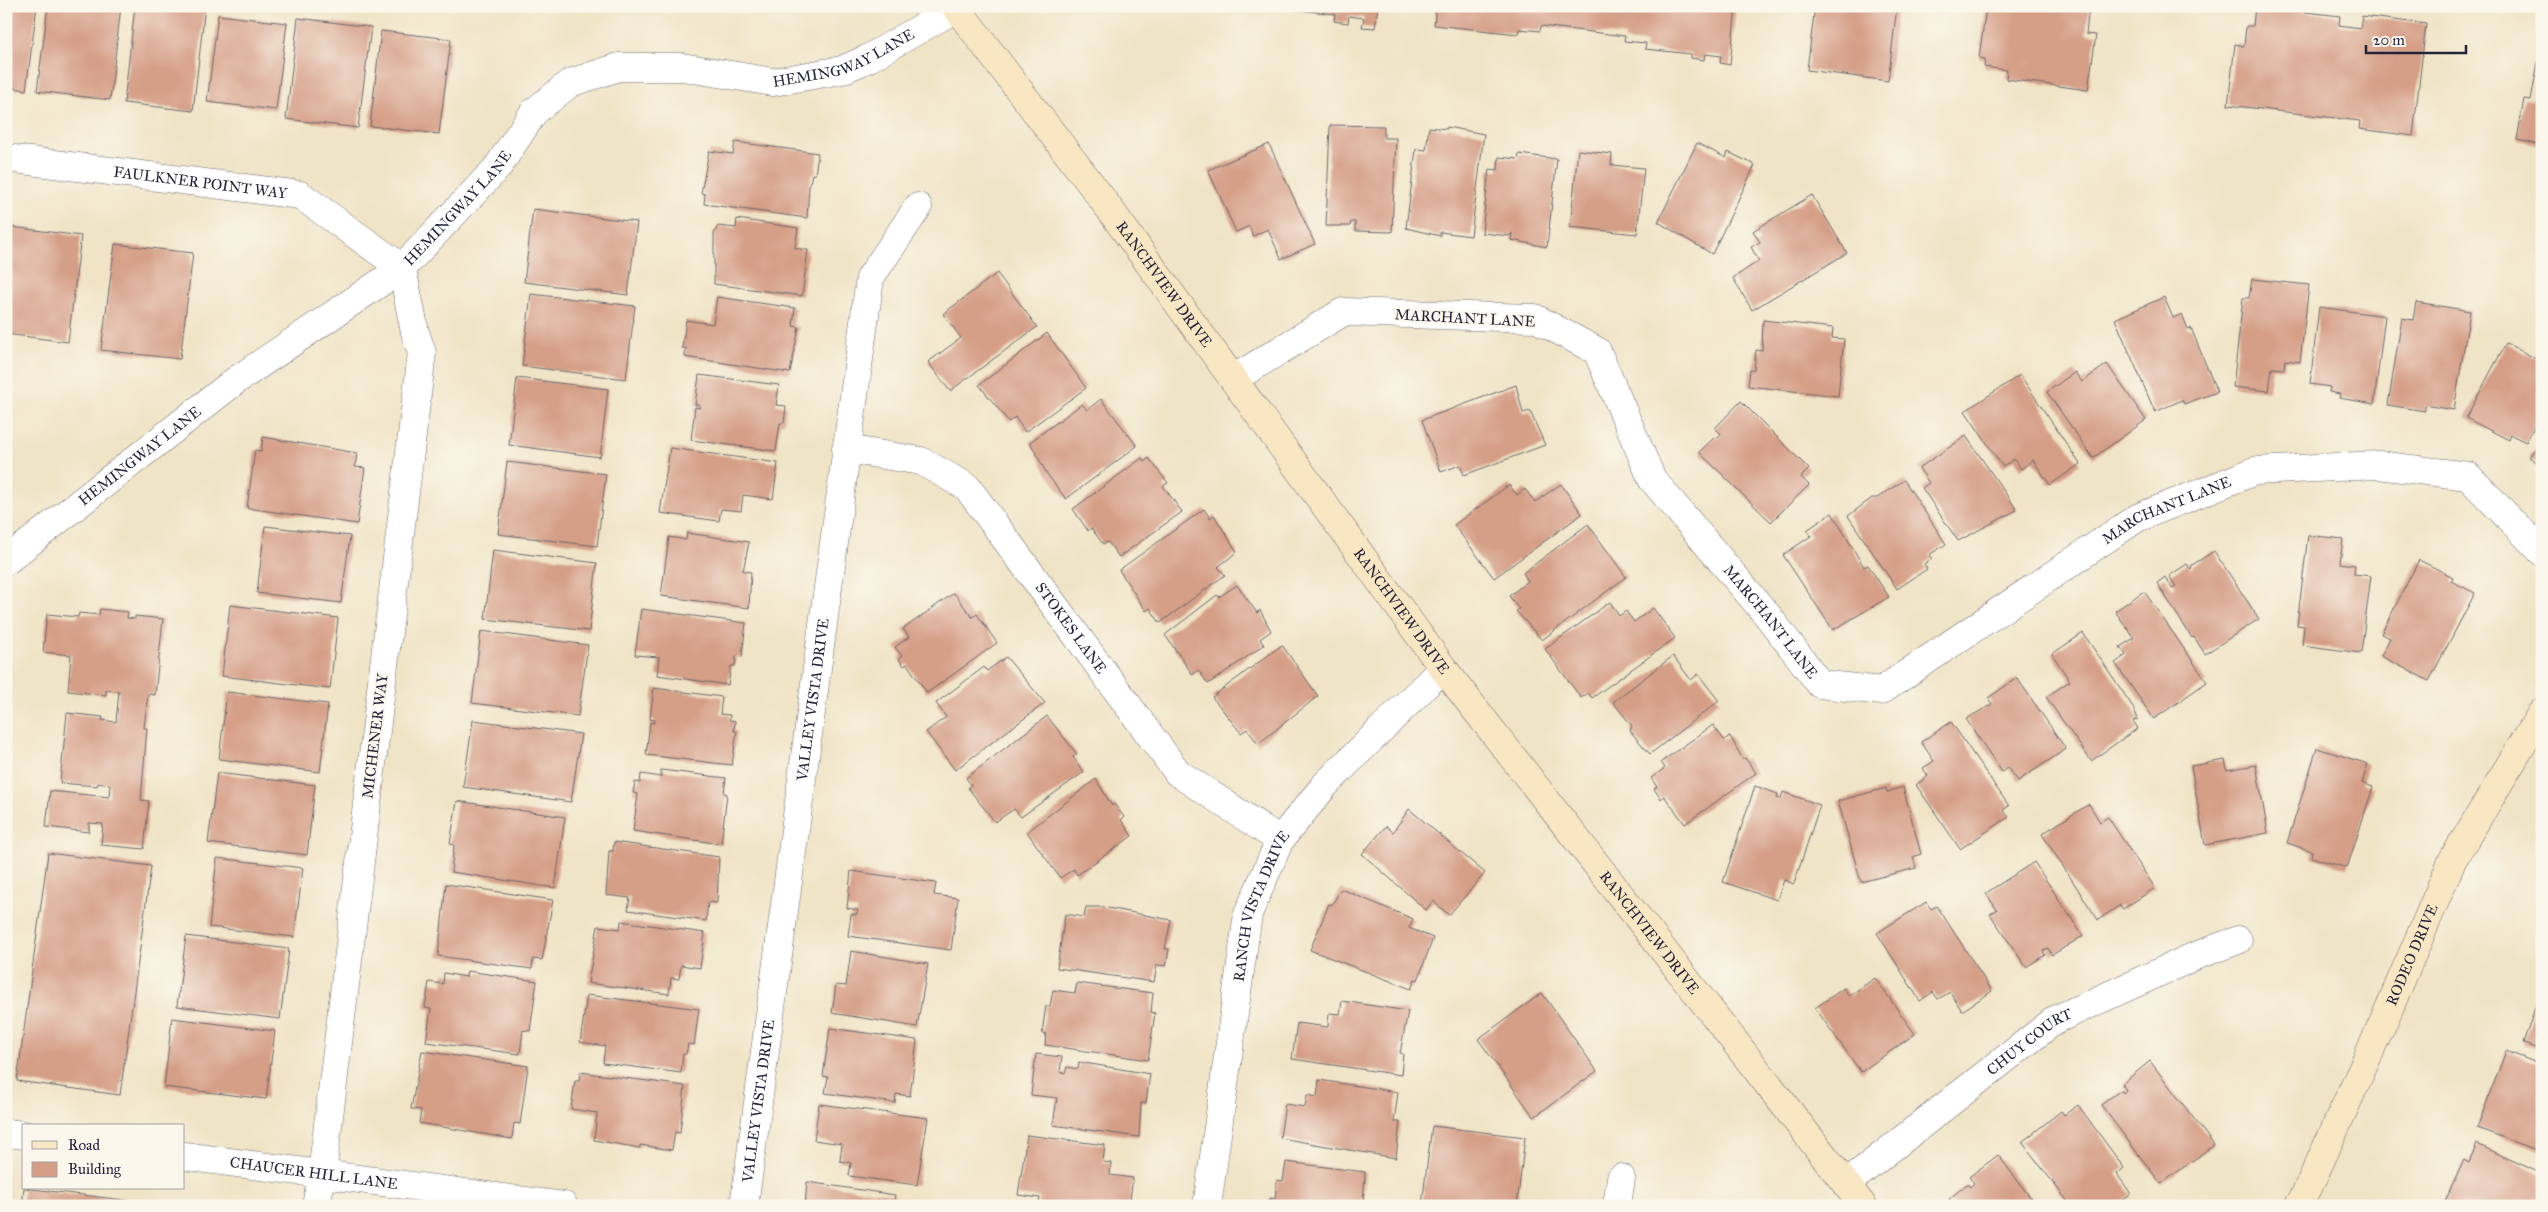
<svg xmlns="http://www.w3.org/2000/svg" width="2548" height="1212" font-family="'IM FELL Great Primer',serif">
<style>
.building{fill:#d59e86}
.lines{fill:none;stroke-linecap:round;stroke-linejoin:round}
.street-casing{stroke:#6a666c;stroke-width:29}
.secondary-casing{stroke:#6a666c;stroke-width:29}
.street{stroke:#fff;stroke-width:28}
.secondary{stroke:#f9e7c3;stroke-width:28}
.labels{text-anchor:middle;stroke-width:4.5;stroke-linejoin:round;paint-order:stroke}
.street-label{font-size:15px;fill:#22223b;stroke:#fbf7ec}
</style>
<rect width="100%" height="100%" fill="#fbf7ec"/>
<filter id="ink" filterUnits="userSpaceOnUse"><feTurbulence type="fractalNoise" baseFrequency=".02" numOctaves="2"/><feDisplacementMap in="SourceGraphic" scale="10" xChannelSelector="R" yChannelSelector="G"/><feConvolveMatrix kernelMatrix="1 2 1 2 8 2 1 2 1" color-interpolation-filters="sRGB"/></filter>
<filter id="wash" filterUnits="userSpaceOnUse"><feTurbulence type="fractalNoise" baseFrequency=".0096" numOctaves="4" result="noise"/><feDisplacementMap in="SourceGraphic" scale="20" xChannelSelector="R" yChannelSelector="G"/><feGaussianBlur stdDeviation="1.12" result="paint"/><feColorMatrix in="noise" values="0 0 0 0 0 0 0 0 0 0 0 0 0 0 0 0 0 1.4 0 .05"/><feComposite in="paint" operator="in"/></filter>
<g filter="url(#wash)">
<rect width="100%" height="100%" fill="#f0e4c6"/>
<g id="blocks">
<!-- building -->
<g class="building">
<polygon points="6,6 37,6 26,90 6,87"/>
<polygon points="48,6 121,6 110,100 37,91"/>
<polygon points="135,6 205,6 193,111 124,103"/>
<polygon points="1290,6 1378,6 1375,28 1362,27 1364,18 1349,16 1348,23 1334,21 1335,14 1290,9"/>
<polygon points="1436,6 1736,6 1730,65 1720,63 1721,56 1705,54 1704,60 1691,58 1691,54 1645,49 1646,43 1624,41 1625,36 1541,26 1540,31 1519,29 1518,34 1434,25"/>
<polygon points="1815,6 1897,6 1888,81 1807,70"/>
<polygon points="2001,6 2089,6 2086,34 2096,35 2088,90 2006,79 2007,70 1984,67 1985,59 1979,58 1986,8 2001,10"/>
<polygon points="2255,6 2340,16 2339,25 2360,28 2362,16 2426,24 2413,136 2359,129 2360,121 2228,105 2235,44 2244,46 2246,26 2253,26"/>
<polygon points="218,15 287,23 276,110 207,102"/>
<polygon points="298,18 371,27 358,128 286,119"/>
<polygon points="381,31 451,39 439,134 370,126"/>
<polygon points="2541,46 2542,46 2542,145 2517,140 2524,99 2531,100"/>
<polygon points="1330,125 1384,126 1384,138 1396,138 1392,232 1355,231 1355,222 1351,222 1350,226 1326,226"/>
<polygon points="1429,127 1447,129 1447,127 1484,134 1471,236 1440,232 1440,236 1406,228 1416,149 1426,150"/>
<polygon points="735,142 818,153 815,175 812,174 809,187 807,218 704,204 705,194 701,193 709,151 733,154"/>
<polygon points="1697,143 1726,158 1728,152 1755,165 1712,254 1658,222"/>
<polygon points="1269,144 1315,244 1281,259 1268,229 1253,236 1249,226 1236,232 1208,170"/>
<polygon points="1578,150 1612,154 1611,165 1644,168 1637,234 1570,227"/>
<polygon points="1519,154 1557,159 1547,247 1511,240 1512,233 1509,236 1482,233 1489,169 1498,170 1499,157 1518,159"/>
<polygon points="1812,195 1847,253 1752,310 1733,278 1759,261 1751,247 1760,242 1753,231"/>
<polygon points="533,209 637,222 628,295 524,282"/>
<polygon points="737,219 798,228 795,248 808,250 802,296 714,284 714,233 718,226 736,228"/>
<polygon points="12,227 81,236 68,342 6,334 6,272"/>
<polygon points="115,244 193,253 180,359 101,350"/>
<polygon points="997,273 1037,327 950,391 928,362 961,338 943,314"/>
<polygon points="2252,279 2309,285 2300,362 2285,360 2284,369 2272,368 2269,391 2233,387 2243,298 2249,298"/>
<polygon points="531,294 635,306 626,379 522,366"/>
<polygon points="717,297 795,308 793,326 799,327 790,373 685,357 686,348 682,348 686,320 713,324"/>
<polygon points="2164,297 2173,318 2182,314 2188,329 2191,328 2217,392 2184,404 2182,400 2155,412 2115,319"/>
<polygon points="2416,302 2470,311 2454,410 2425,405 2425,411 2388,405 2402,318 2413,320"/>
<polygon points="2319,307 2385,316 2374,404 2339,398 2340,394 2329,392 2330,387 2310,384"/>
<polygon points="1763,320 1833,328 1832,338 1844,339 1838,396 1748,386 1750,370 1754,370 1756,350 1762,351"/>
<polygon points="1047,333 1086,388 1025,432 1015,417 1009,422 979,385"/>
<polygon points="2506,343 2542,362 2542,412 2526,442 2511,435 2509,440 2466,418"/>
<polygon points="2107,364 2146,420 2093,458 2047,392 2075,372 2082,382"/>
<polygon points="699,375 779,385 776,405 786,406 784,423 780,423 776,451 691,440 695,407 700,408 700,405 695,405"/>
<polygon points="2020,375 2080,464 2050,485 2033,460 2021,469 2014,459 2003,467 1965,411"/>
<polygon points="517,378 608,389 600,457 509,445"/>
<polygon points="1516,385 1523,413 1530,411 1545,445 1464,475 1460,465 1441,472 1422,420"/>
<polygon points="1101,399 1137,446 1066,499 1047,474 1030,442 1082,404 1087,410"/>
<polygon points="1741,401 1809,469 1801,477 1809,485 1771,522 1699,452 1716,436 1718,438 1721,434 1715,428"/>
<polygon points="1966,436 2017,510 1958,541 1922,488 1929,483 1919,468"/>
<polygon points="263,437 357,453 355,467 365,468 357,524 247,508 255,450 261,451"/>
<polygon points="2542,440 2542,466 2529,457"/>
<polygon points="670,448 778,463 773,499 743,495 741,511 721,509 719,521 660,513"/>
<polygon points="1142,458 1144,462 1149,458 1168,483 1163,486 1182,512 1119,557 1108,542 1103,544 1091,528 1088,531 1073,509"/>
<polygon points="507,462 606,474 597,546 498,534"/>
<polygon points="1904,480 1946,544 1929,555 1932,559 1924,564 1927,569 1897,589 1848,516 1872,498 1877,498"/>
<polygon points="1561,484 1582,514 1494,578 1454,525 1509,485 1517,495 1525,489 1535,502"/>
<polygon points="1204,509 1210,518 1214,515 1237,552 1218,567 1225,575 1160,623 1150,608 1146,611 1119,570"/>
<polygon points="1832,513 1864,567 1868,565 1889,597 1833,630 1783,555 1811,536 1807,530"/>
<polygon points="1588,524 1626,577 1542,640 1516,611 1519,609 1509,596 1528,581 1523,573"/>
<polygon points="265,526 350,536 341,603 257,593"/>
<polygon points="687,533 749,542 743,571 751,572 749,608 661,596 669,537 686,540"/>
<polygon points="2308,535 2343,539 2340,563 2355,565 2354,574 2371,576 2361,653 2302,645 2304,626 2297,625"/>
<polygon points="493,550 597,563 589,631 485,619"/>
<polygon points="2214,551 2259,619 2205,654 2194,637 2192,638 2157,583 2165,577 2172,588 2176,586 2169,576 2187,564 2191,570 2192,565"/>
<polygon points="2419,560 2453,577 2451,581 2475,593 2429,681 2381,656 2390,638 2381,634"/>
<polygon points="1237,585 1257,613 1260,610 1271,631 1260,639 1264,645 1208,684 1198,670 1193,675 1165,635 1217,595 1219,597"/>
<polygon points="2144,591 2207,682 2154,719 2115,663 2126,655 2120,647 2134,638 2115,611"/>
<polygon points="954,593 972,617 977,614 997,643 927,693 907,664 904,666 899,659 902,656 895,647 909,637 903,629"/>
<polygon points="1610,602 1619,616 1626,611 1634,622 1653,608 1675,638 1592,698 1588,693 1581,698 1545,649"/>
<polygon points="230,605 338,618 330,689 222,676"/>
<polygon points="100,609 128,612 127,618 135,619 135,616 163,619 155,695 148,694 144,728 147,728 141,800 149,801 144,849 101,845 103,824 89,823 89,832 46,827 50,791 109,797 110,785 98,783 97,786 60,783 67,713 103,717 102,720 116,722 119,691 106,690 106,695 68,691 71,655 43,652 47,614 78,617 79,613 99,615"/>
<polygon points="641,609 746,623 742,657 736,656 735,666 731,666 728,685 657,675 659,657 635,655"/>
<polygon points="481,631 588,645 578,716 472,703"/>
<polygon points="2083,633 2133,707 2138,719 2133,721 2138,728 2091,761 2046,697 2070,681 2052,654"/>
<polygon points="1282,645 1318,696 1258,744 1247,729 1241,733 1212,697"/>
<polygon points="1673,656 1691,680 1698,674 1719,701 1650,754 1630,731 1632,726 1613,702"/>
<polygon points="1006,657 1045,703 955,770 926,732 946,717 936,703 984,667 987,671"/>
<polygon points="2017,678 2066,749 2018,781 2008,767 2002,772 1966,719 1992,704 1988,698"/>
<polygon points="654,688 722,697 720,714 730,715 729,720 735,721 734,731 737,731 732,765 646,755 650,722 654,723 655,720 650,719"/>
<polygon points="227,692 328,704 320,772 219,759"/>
<polygon points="1047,716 1077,754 1073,757 1084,772 1021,817 1014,809 995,822 968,788 971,785 966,778"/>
<polygon points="473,720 581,734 571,802 463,787"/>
<polygon points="1951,722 2009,806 2003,810 2009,817 1960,849 1916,785 1928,776 1923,768 1934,761 1921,742"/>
<polygon points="1713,725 1724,740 1730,736 1743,760 1745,758 1756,773 1685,824 1664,796 1661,799 1654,789 1657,787 1651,778 1665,768 1661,762"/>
<polygon points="2317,748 2368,764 2362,783 2373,787 2347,868 2311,857 2312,851 2287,843"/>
<polygon points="2225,760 2227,770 2256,765 2268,833 2205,845 2191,766"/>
<polygon points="661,770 726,778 724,793 727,794 721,844 633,831 638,794 633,793 635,782 640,783 641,774 661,777"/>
<polygon points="217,773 315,785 307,855 208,843"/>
<polygon points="1096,779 1112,806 1114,804 1124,817 1121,820 1132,836 1077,875 1074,869 1060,878 1027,832"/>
<polygon points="1755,786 1778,794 1777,798 1781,799 1783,792 1820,805 1794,884 1784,880 1777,900 1723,882"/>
<polygon points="1903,787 1921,854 1913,857 1916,868 1861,882 1838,801 1886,788 1887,792"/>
<polygon points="457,801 565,817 555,888 451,872 454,845 450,844"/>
<polygon points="2089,804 2100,822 2108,817 2155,888 2123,909 2120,905 2098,920 2042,834"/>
<polygon points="1409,809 1485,873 1449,915 1433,901 1426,910 1362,854 1386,826 1393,832"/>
<polygon points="614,842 719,857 717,903 708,902 706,921 628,910 630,898 606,895 609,851 613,851"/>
<polygon points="48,853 151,866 120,1095 17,1081"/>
<polygon points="217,858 303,868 294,937 209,927"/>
<polygon points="2034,862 2083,936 2052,955 2048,948 2043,951 2045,955 2026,967 1990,914 1997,910 1986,893"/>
<polygon points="851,871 936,883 934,895 958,898 951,950 848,936 851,914 856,915 858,910 847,908"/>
<polygon points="446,884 553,900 542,960 533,959 532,969 438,956"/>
<polygon points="1341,889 1413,919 1409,928 1433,938 1418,980 1415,979 1411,989 1310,950 1329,904 1332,905"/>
<polygon points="1926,902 1931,909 1937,906 1992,991 1962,1011 1950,992 1938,999 1933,992 1920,1001 1877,933"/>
<polygon points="1086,907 1103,907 1171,920 1165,949 1169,949 1166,966 1157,965 1154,982 1057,968 1065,914 1084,917"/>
<polygon points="621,921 705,933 700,968 681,965 679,979 671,978 669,994 588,983 598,926 620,929"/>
<polygon points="186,936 289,949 280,1019 177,1006"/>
<polygon points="851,951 928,964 917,1027 832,1013 836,985 846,986"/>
<polygon points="467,971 537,981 530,1031 523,1030 520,1054 426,1042 431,1009 425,1008 429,982 443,984 444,973 466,977"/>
<polygon points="1875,978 1915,1034 1861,1072 1815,1008 1844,988 1849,996"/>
<polygon points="1077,983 1153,993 1151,1012 1155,1013 1148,1060 1045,1045 1046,1034 1042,1033 1046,1006 1050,1006 1053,990 1075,993"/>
<polygon points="2542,987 2542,1050 2523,1044"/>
<polygon points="1542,993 1597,1071 1534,1117 1478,1039"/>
<polygon points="587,995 699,1009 694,1045 688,1044 686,1054 683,1054 681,1073 603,1063 605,1046 580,1042"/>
<polygon points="1342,1001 1408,1011 1400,1053 1403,1054 1401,1075 1292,1059 1297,1023 1328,1027 1329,1013 1340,1014"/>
<polygon points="172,1018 275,1031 266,1099 164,1087"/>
<polygon points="830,1028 917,1040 910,1096 896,1094 895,1103 825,1093 828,1077 823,1076"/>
<polygon points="422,1051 528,1066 520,1124 514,1123 512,1139 419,1123 421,1110 411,1109"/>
<polygon points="2506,1051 2542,1065 2542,1152 2477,1128"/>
<polygon points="1036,1054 1062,1057 1060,1072 1065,1073 1067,1067 1078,1069 1079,1062 1150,1074 1146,1103 1141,1103 1139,1137 1053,1125 1057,1098 1031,1095"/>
<polygon points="2150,1061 2214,1145 2161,1184 2101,1105 2121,1090 2123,1093 2126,1090 2122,1084"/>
<polygon points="580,1072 685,1086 680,1133 675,1132 672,1150 640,1145 640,1148 594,1140 597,1113 571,1109 575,1081 579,1081"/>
<polygon points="1319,1080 1398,1092 1394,1122 1400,1122 1396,1158 1280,1138 1285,1104 1305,1107 1307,1095 1317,1097"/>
<polygon points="819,1104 928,1118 917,1185 849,1176 851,1163 840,1161 842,1144 814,1140"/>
<polygon points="2078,1105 2124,1168 2117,1174 2131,1194 2116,1206 2071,1206 2022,1142 2061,1111 2064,1115"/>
<polygon points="1432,1126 1525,1137 1517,1206 1422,1204"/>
<polygon points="1027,1135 1105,1145 1103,1162 1111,1163 1110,1175 1133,1178 1129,1206 1054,1206 1038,1204 1040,1198 1018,1195"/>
<polygon points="2477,1144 2542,1174 2542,1206 2443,1206 2464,1160 2469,1163"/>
<polygon points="1998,1155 2037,1206 1954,1206 1949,1199 1967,1184 1970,1187 1974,1183 1969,1177"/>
<polygon points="1286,1162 1365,1172 1363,1206 1269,1206 1270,1198 1275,1199 1277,1180 1283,1181"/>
<polygon points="807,1182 895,1195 893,1206 805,1206"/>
<polygon points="24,1188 166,1205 166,1206 22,1206"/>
</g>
</g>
</g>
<g filter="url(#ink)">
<use href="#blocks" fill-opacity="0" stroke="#6a666c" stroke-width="1"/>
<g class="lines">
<defs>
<g id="street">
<path id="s1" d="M6,158L300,195L402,268L415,332L422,353L322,1174L316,1206"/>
<path id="s2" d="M1233,379L1343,312L1535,318L1597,351L1652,479L1768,616L1820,684L1881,691L2137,518L2255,471L2378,465L2468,476L2542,552"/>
<path id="s3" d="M846,449L921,461L967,487L1178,773L1280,840"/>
<path id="s4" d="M6,561L235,381L402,268L497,168L534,112L570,83L619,67H682L773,82L842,70L869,58L956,8"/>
<polyline points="6,1133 24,1135"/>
<path id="s5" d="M184,1156L564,1206"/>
<path id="s6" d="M1847,1183L2055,1020L2195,956L2238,940"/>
<path id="s7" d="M744,1206L870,278L918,207"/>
<path id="s8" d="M1207,1206L1248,914L1280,840L1325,785L1443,668"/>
<polyline points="1617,1206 1621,1178"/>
</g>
<g id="secondary">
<path id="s9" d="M955,6L1100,196L1443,668L1863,1206"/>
<path id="s10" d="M2298,1206L2304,1197L2382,1025L2453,859L2542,712"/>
</g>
</defs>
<!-- street casing -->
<use href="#street" class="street-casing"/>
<!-- secondary casing -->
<use href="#secondary" class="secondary-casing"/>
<!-- street -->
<use href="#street" class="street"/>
<!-- secondary -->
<use href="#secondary" class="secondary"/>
</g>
</g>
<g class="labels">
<!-- street labels -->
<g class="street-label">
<text dy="5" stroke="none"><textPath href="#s4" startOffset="1026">HEMINGWAY LANE</textPath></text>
<text dy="5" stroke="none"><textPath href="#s1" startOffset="196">FAULKNER POINT WAY</textPath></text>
<text dy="5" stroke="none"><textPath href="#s4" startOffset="575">HEMINGWAY LANE</textPath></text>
<text dy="5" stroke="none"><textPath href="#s9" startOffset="348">RANCHVIEW DRIVE</textPath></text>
<text transform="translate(1465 318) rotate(3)" y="5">MARCHANT LANE</text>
<text dy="5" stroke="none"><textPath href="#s4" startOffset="170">HEMINGWAY LANE</textPath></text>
<text dy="5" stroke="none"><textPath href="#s2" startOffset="1196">MARCHANT LANE</textPath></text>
<text dy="5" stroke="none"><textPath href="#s9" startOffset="752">RANCHVIEW DRIVE</textPath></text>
<text dy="5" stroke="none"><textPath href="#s2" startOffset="716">MARCHANT LANE</textPath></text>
<text dy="5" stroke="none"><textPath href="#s3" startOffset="304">STOKES LANE</textPath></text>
<text dy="5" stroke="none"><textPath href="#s7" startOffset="511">VALLEY VISTA DRIVE</textPath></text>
<text transform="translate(375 736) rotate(-83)" y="5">MICHENER WAY</text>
<text dy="5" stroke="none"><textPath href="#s8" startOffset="306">RANCH VISTA DRIVE</textPath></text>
<text dy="5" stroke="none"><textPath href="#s9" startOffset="1158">RANCHVIEW DRIVE</textPath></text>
<text dy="5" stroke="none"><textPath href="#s10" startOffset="276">RODEO DRIVE</textPath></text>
<text dy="5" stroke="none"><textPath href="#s6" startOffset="231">CHUY COURT</textPath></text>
<text dy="5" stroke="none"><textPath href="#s7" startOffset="106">VALLEY VISTA DRIVE</textPath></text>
<text dy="5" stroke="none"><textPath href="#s5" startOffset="131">CHAUCER HILL LANE</textPath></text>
</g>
</g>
<!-- margin -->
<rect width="2548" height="1212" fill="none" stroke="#fbf7ec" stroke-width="25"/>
<!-- legend -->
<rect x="22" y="1124" width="162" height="65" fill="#fbf7ec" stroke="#a4a2a5"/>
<rect x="32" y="1141" width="25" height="8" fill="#f9e7c3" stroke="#a4a2a5"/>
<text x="68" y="1150" font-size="15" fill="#22223b">Road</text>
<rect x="32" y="1162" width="25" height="15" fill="#d59e86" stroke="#a4a2a5"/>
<text x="68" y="1174" font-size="15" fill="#22223b">Building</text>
<!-- scale -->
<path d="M2366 45v8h100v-8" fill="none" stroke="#22223b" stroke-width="2.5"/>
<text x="2373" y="45" font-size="15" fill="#22223b" stroke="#fbf7ec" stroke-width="4" paint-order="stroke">20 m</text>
</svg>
